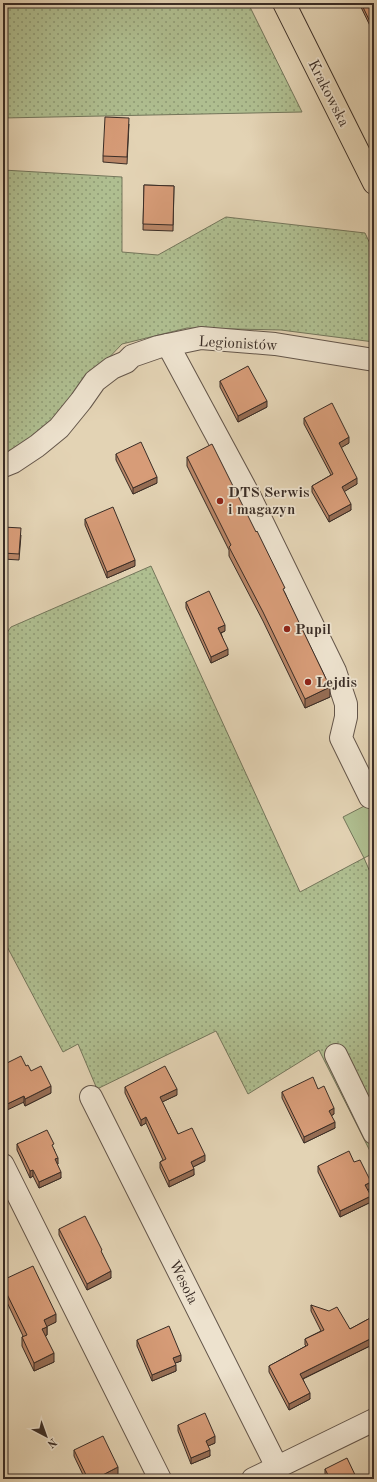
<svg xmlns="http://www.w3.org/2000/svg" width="377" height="1482" font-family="'Old Standard TT',serif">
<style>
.grass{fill:url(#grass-dots);stroke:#74765b}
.green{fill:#afbe90;stroke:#74765b}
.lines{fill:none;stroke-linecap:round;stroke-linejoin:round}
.minor-casing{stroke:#64564a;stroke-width:24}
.major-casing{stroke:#3a2d26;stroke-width:24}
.minor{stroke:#ede2ce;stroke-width:22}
.major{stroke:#e3d3b4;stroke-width:22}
.wall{fill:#b98667;stroke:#3a2d26}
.shaded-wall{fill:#966d54;stroke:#3a2d26}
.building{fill:#d79c78;stroke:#3a2d26}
.poi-dot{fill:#8f2418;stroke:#ede2ce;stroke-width:1.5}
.labels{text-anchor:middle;stroke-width:3.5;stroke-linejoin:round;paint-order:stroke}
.street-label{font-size:15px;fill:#3a2d26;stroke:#ede2ce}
.poi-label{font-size:15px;font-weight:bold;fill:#3a2d26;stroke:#ede2ce;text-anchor:start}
</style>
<defs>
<pattern id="grass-dots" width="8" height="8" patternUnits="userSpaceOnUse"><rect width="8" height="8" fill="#afbe90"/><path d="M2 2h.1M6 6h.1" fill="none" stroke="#8f9b75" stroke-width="1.8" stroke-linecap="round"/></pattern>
</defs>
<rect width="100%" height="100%" fill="#e3d3b4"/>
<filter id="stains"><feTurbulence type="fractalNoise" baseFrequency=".005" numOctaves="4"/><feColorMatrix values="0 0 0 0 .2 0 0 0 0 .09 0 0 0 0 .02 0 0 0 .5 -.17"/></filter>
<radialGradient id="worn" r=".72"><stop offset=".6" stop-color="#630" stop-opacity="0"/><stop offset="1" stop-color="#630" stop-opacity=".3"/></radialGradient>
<!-- grass -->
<g class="grass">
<polygon points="3,3 248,3 302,112 3,118"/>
<polygon points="3,170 122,177 122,252 158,255 226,217 365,233 374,252 374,342 281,330 187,328 122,344 80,388 38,436 3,457"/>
<polygon points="151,566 300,892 364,858 374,881 374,1159 319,1050 248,1094 216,1031 97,1089 78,1044 63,1052 3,939 3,638 11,627"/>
</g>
<!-- green -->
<polygon class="green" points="374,801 374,853 364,858 343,817"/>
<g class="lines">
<defs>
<g id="minor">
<polyline points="168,345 250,497 335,671 346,704 346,717 341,738 370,797"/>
<polyline points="3,466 13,462 37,446 59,428 81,401 95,381 112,368 126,362 132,356 158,347 201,338 275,344 374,360"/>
<polyline points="336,1055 374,1133"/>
<polyline points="91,1097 277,1467"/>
<polyline points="3,1165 160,1479"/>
<polyline points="253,1479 374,1420"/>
</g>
<polyline id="major" points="284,3 374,183"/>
</defs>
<!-- minor casing -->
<use href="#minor" class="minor-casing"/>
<!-- major casing -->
<use href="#major" class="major-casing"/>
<!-- minor -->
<use href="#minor" class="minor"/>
<!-- major -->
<use href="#major" class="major"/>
</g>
<!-- wall -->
<g class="wall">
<polygon points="359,3 374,3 374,34"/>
<polygon points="129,124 127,164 103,162 103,156"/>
<polygon points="144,185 174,186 173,231 143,230"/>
<polygon points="220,381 267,407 238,422 220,387"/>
<polygon points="304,418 349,443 341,447 357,484 344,491 351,510 329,522 312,492 312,486 331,475 304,424"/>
<polygon points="116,454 157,483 133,494 116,460"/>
<polygon points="187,457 285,593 330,697 305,708 263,621 229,556 229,550 187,466"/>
<polygon points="85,519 135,566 107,578 85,525"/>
<polygon points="3,527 21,535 19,560 3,559"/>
<polygon points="186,602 225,631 221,633 228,655 211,663 186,608"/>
<polygon points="7,1063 26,1066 51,1093 25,1106"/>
<polygon points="125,1087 177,1095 162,1102 178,1134 205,1161 193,1167 194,1175 169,1187 160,1168 160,1162 163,1160 146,1123 141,1126 125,1093"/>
<polygon points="318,1089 334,1114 331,1116 335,1128 304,1143 282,1098 282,1092"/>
<polygon points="17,1144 54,1149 58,1164 57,1164 61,1178 39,1188 33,1176 30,1178 17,1150"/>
<polygon points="318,1166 371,1188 368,1190 371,1202 340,1217 318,1172"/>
<polygon points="59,1229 102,1253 111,1278 87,1290 59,1235"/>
<polygon points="3,1280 56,1322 47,1326 47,1335 45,1336 54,1362 34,1371 22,1346 22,1337 23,1336 3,1294"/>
<polygon points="311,1305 350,1329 374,1316 374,1344 303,1379 310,1399 289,1410 269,1372 269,1366 306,1346 305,1345 305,1339 321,1331 311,1311"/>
<polygon points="137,1340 181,1361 175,1363 176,1371 152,1381 137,1346"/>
<polygon points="178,1425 215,1443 208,1446 210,1456 191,1464 178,1431"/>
<polygon points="74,1450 118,1474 107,1479 85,1479 74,1456"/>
<polygon points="325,1469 357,1479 327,1479 325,1475"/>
</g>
<!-- shaded-wall -->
<g class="shaded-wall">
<polygon points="267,401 267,407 238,422 238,416"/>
<polygon points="349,437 349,443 339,449 339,443"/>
<polygon points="157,477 157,483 133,494 133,488"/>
<polygon points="357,478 357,484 342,493 342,487"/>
<polygon points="351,504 351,510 329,522 329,516"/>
<polygon points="135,560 135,566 107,578 107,572"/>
<polygon points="225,625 225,631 218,634 218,628"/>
<polygon points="228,649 228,655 211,663 211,657"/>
<polygon points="330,687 330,697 305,708 305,699"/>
<polygon points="51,1086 51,1093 25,1106 25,1099"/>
<polygon points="177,1089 177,1095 160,1103 160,1097"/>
<polygon points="24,1096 24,1102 3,1112 3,1106"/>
<polygon points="334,1108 334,1114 329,1117 329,1111"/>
<polygon points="146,1117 146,1123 141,1126 141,1120"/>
<polygon points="335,1122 335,1128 304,1143 304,1137"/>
<polygon points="205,1155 205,1161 191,1168 191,1162"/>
<polygon points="58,1158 58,1164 55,1166 55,1159"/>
<polygon points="194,1169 194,1175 169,1187 169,1181"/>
<polygon points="33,1170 33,1176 30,1178 30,1171"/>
<polygon points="61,1172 61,1178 39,1188 39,1182"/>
<polygon points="371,1182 371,1188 365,1191 365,1185"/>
<polygon points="371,1196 371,1202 340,1217 340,1211"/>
<polygon points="111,1271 111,1278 87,1290 87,1284"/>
<polygon points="56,1314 56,1322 44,1328 44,1320"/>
<polygon points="47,1327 47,1335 42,1337 42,1329"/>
<polygon points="374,1337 374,1344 300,1380 300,1374"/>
<polygon points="54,1353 54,1362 34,1371 34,1363"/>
<polygon points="181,1355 181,1361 173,1364 173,1358"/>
<polygon points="176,1365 176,1371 152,1381 152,1375"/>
<polygon points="310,1393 310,1399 289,1410 289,1404"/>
<polygon points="215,1436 215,1443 206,1447 206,1441"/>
<polygon points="210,1450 210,1456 191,1464 191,1458"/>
<polygon points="118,1467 118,1474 107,1479 95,1479"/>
</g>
<!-- building -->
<g class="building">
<polygon points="361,3 374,3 374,30"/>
<polygon points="105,117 129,118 127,157 103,156"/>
<polygon points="144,185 174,186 173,225 143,224"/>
<polygon points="248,366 267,401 238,416 220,381"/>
<polygon points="332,403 349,437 339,443 357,478 342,487 351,504 329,516 312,486 333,474 304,418"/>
<polygon points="141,442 157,477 133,488 116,454"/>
<polygon points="212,444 256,532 257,531 285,588 283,589 330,687 305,699 263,612 229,547 231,545 187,457"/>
<polygon points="113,507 135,560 107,572 85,519"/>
<polygon points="3,527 21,528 19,554 3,553"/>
<polygon points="209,591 225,625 218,628 228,649 211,657 186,602"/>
<polygon points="21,1056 26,1066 28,1065 31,1071 41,1066 51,1086 25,1099 24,1096 3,1106 3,1061 7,1063"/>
<polygon points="165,1066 177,1089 160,1097 178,1134 192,1128 205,1155 191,1162 194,1169 169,1181 160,1162 166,1159 146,1117 141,1120 125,1087"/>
<polygon points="313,1077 318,1089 324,1086 334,1108 329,1111 335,1122 304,1137 282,1092"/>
<polygon points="47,1130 54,1144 52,1145 58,1158 55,1159 61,1172 39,1182 33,1170 30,1171 17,1144"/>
<polygon points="349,1151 354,1162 360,1160 371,1182 365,1185 371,1196 340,1211 318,1166"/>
<polygon points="85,1216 102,1250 101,1251 111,1271 87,1284 59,1229"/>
<polygon points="33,1266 56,1314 44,1320 47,1327 42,1329 54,1353 34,1363 22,1337 27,1335 3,1286 3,1280"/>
<polygon points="311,1305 329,1311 337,1307 350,1329 374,1316 374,1337 300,1374 310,1393 289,1404 269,1366 308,1345 305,1339 324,1330"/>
<polygon points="169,1326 181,1355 173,1358 176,1365 152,1375 137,1340"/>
<polygon points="205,1413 215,1436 206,1441 210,1450 191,1458 178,1425"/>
<polygon points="103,1436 118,1467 95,1479 88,1479 74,1450"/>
<polygon points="347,1458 357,1479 330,1479 325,1469"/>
</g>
<!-- markers -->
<g class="poi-dot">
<circle cx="220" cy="501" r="4"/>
<circle cx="287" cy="629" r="4"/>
<circle cx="308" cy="682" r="4"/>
</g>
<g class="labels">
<!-- street labels -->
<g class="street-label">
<text transform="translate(329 93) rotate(63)" y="5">Krakowska</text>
<text transform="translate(238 343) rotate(3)" y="5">Legionistów</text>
<text transform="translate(184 1282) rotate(63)" y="5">Wesoła</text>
</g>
<!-- poi labels -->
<g class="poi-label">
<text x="228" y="497">DTS Serwis<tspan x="228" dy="17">i magazyn</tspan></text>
<text x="295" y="634">Pupil</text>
<text x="316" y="687">Lejdis</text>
</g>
</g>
<!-- margin -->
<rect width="377" height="1482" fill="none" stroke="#e3d3b4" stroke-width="16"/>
<rect x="4" y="4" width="369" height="1474" fill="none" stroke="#3a2d26" stroke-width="2"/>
<rect x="8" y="8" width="361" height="1466" fill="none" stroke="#3a2d26"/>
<!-- north arrow -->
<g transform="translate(46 1436) rotate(139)" stroke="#ede2ce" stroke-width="3" paint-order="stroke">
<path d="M0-3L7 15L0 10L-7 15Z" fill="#3a2d26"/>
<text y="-6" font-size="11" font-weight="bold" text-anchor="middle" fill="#3a2d26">N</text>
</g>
<rect width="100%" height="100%" filter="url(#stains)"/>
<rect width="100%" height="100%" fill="url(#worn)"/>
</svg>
